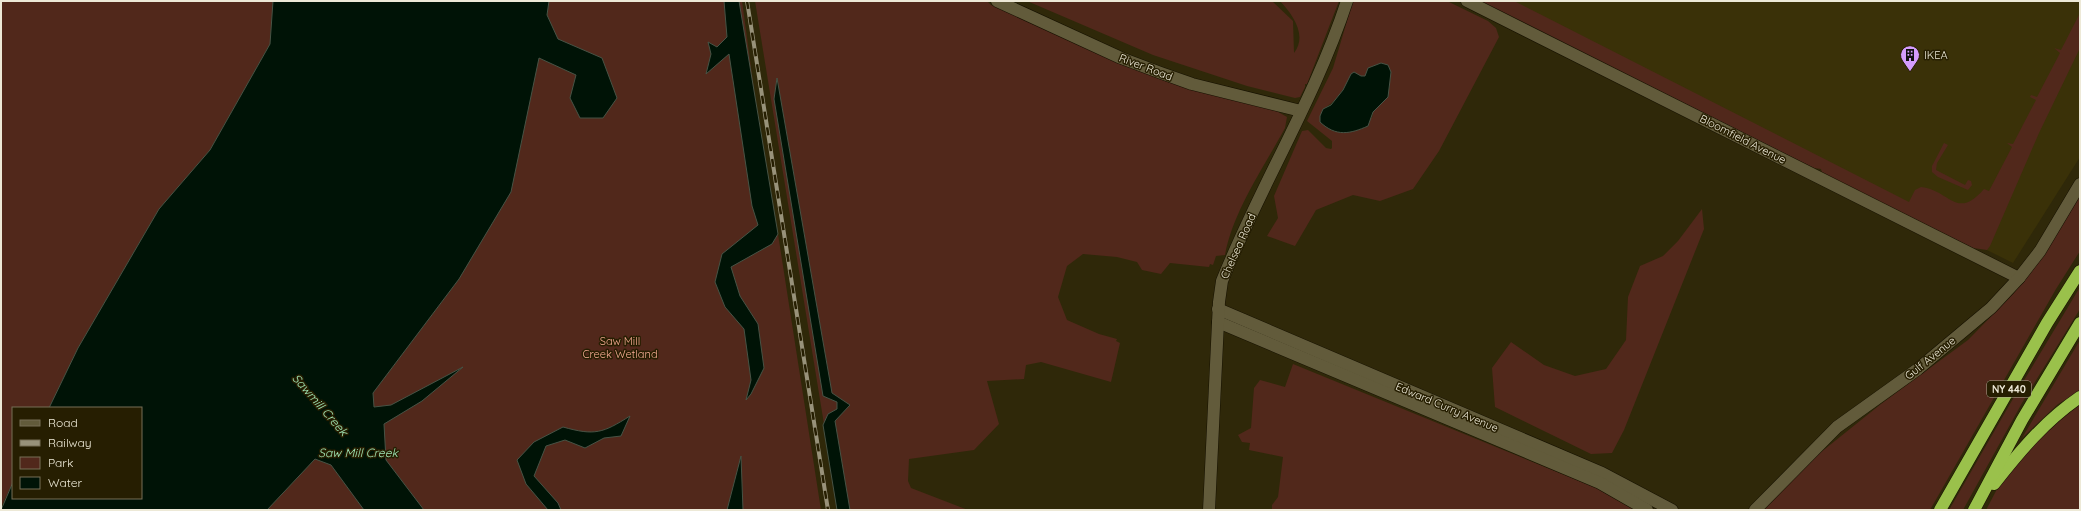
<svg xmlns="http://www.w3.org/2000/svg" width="2081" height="511" font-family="Quicksand,sans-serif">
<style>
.built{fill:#3a3108}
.green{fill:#51281b;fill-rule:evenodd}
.water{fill:#001306;stroke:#475345}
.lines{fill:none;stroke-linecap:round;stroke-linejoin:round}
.minor-casing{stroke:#161100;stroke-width:13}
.highway-casing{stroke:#161100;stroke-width:13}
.minor{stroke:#625b3b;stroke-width:12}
.highway{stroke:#9ac14b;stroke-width:12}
.rail-casing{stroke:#98927a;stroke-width:4}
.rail{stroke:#261e01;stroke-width:2.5;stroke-dasharray:8;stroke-linecap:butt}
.labels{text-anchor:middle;stroke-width:3;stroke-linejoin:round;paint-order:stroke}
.shield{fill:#261e01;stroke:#b1ac97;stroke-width:1}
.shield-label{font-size:10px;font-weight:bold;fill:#ede9d7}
.poi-label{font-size:11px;fill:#ede9d7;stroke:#261e01;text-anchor:start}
.street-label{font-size:11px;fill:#ede9d7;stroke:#261e01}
.park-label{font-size:11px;fill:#f9ac95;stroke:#261e01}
.water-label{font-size:12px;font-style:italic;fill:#9fe5b5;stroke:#261e01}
</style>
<rect width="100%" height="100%" fill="#2f2809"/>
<!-- built -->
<polygon class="built" points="1486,1 2080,1 2080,157 2013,263"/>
<!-- green -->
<g class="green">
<polygon points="1,1 273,1 270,44 210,150 159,209 78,348 49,408 13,408 13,482 1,507"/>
<polygon points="549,1 731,1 772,244 778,234 821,510 267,510 315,459 377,406 373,407 373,393 459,279 539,58 553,29 547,15"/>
<polygon points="739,1 742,1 756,104"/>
<path d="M755,1H987L991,5L1183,87L1273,109L1287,117L1285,128C1264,167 1233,211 1225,255L1216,256L1213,265L1210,264L1209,267L1170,263L1161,274L1142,270L1137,262L1117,257L1083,254L1067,266L1058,297L1067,320L1099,334L1117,339L1116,341L1120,343L1111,382L1041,362L1026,365L1024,379L987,381L999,424L974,450L909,459L908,481L911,488L968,510H838Z"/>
<path d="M1027,1H1272L1293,21L1294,53C1308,35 1292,14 1280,1H1339L1307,84H1305V87L1300,97L1295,98L1247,86L1153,55Z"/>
<path d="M1353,1H1447L1488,21L1496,28L1499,37L1439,151L1413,189L1380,201L1353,195L1316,210L1295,246L1267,236L1278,218L1274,196L1302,131L1308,130L1326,148L1331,149L1332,148V141L1307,121L1333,68ZM1367,72H1391L1388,97L1373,112L1372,118L1323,109C1337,101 1345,88 1351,74L1354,73L1361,76H1365Z"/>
<path d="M1480,1H1514L1909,202L1915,190L1921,187C1950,190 1956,221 1984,189L1989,191L2012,147L2007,143L2013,144L2036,100L2030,97L2031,95L2037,97L2060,53L2054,48L2061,50L2080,13V48L2039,133L1990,246L1987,250L1973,248L1822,173L1821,169L1814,168Z"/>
<polygon points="1944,143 1948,145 1937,163 1936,170 1965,185 1968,180 1971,181 1972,185 1968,190 1938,177 1932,172 1932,166"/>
<polygon points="2080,194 2080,251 2056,289 1930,510 1763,510 1800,469 1881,404 1968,340 2014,293 2044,252"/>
<polygon points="1702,209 1704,229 1624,430 1612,453 1591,454 1495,407 1492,368 1511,342 1544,365 1575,376 1606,369 1626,340 1628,297 1640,266 1663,256 1678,241"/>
<polygon points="2080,287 2080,309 2022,403 1963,510 1949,510 2014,397"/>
<polygon points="2080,340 2080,391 2058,404 2022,438"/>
<polygon points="1293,364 1596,488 1634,510 1272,510 1272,505 1278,497 1283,457 1249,450 1250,443 1242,442 1238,435 1251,428 1254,388 1260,380 1285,387"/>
<polygon points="2080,402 2080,510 1986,510 1996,491 2025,450"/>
</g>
<!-- water -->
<g class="water">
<polygon points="273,1 549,1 547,15 558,39 602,58 617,98 603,118 580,118 570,98 576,75 539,58 511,192 459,279 373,393 374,407 391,405 463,367 422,401 384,424 386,460 424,510 364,510 331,465 315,459 267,510 1,510 13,482 13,498 141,498 141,408 49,408 78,348 159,209 210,150 270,44"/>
<polygon points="724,1 739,1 778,234 772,244 731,267 740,296 758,324 764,368 751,394 746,400 751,380 744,329 725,307 715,282 722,254 758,225 752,206 729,54 706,74 711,54 708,42 717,47 727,37"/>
<path d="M1381,63L1388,65L1391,72L1388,97L1373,112L1368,126C1350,134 1336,137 1320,122V116L1323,109L1331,105L1343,90L1351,74L1354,72L1361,76H1365L1368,68Z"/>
<polygon points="777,78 832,393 850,405 835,421 850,510 837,510 823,425 828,414 837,409 837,402 823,396 774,99"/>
<path d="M630,416L621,436L604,438L585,448L565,440L546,446L534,476L558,503L561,510H548L526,484L517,460L534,442L563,427C595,436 603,433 630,416Z"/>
<polygon points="741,456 743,510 727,510"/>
</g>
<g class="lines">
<defs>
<g id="minor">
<polyline points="997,1 1121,58 1161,73 1192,84 1301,111"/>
<polyline points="1467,1 2019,278"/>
<polyline points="1218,309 1602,473 1672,510"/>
<polyline points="1218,322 1600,483 1647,510"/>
<path d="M1209,510L1219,302L1222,281C1260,186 1315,99 1347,1"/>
<polyline points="1755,510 1837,427 1918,369 1991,308 2019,278 2040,251 2080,184"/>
</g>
<g id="highway">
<path d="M1994,484C2020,451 2045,421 2080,397"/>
<polyline points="1940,510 2047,323 2080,271"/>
<polyline points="1974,510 2022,420 2080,323"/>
</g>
</defs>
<!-- minor casing -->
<use href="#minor" class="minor-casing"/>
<!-- highway casing -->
<use href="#highway" class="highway-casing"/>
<!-- minor -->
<use href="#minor" class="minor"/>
<!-- highway -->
<use href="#highway" class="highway"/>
<defs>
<polyline id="rail" points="747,1 828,510"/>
</defs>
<!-- rail casing -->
<use href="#rail" class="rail-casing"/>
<!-- rail -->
<use href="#rail" class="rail"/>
</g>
<!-- icons -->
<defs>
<symbol id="building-pin" viewBox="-11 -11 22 30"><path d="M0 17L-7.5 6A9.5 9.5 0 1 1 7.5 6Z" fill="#d49cfc" stroke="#261e01"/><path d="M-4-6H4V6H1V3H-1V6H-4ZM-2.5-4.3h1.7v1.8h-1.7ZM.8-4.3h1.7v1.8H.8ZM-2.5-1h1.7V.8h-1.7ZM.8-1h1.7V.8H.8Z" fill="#111"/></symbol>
</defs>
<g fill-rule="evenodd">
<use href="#building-pin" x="1899" y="44" width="22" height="30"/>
</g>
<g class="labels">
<!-- shield labels -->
<rect class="shield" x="1987" y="381" width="44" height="16" rx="3"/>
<g class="shield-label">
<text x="2009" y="393">NY 440</text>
</g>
<!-- poi labels -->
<g class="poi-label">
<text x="1924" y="59">IKEA</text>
</g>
<!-- street labels -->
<g class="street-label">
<text transform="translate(1146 67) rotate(21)" y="4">River Road</text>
<text transform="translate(1743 139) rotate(27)" y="4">Bloomfield Avenue</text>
<text transform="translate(1238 246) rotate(-66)" y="4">Chelsea Road</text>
<text transform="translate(1930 358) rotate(-39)" y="4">Gulf Avenue</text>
<text transform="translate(1447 407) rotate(23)" y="4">Edward Curry Avenue</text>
</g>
<!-- park labels -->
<g class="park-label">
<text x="620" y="345">Saw Mill<tspan x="620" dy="13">Creek Wetland</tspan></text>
</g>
<!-- water labels -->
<g class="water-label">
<text transform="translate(320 405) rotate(49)" y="4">Sawmill Creek</text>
<text x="358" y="457">Saw Mill Creek</text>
</g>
</g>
<!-- border -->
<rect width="2081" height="511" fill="none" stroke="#ede9d7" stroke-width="4"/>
<!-- legend -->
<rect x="12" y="407" width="130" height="92" fill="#261e01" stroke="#766f57"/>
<rect x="20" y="420" width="20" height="6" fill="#625b3b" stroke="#766f57"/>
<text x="48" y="427" font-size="12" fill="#ede9d7">Road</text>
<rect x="20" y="440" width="20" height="6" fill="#98927a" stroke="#766f57"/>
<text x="48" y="447" font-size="12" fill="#ede9d7">Railway</text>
<rect x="20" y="457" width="20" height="12" fill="#51281b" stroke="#766f57"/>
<text x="48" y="467" font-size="12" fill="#ede9d7">Park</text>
<rect x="20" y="477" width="20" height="12" fill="#001306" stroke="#766f57"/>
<text x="48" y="487" font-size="12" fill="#ede9d7">Water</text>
</svg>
